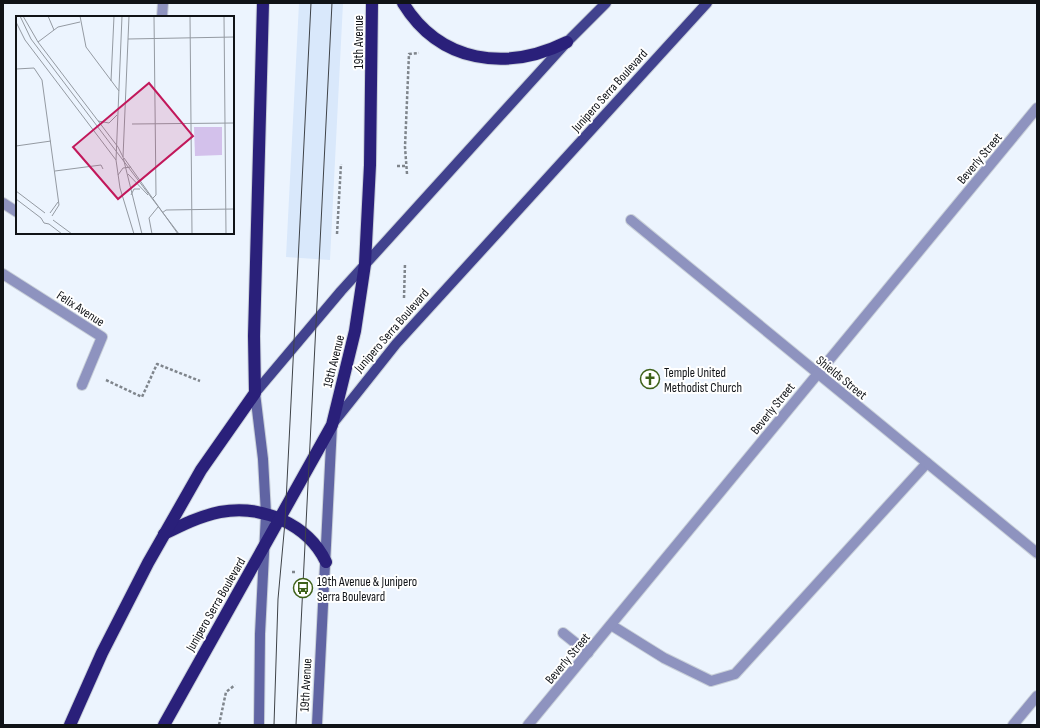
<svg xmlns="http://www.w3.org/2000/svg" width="1040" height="728" font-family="'Sofia Sans Condensed',sans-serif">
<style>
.built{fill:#d9e8fb}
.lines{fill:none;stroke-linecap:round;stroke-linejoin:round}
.lane-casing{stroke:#c9d0d9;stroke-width:12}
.street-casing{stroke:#c9d0d9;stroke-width:12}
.secondary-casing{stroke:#c9d0d9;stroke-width:12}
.primary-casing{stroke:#c9d0d9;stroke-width:12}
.highway-casing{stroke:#c9d0d9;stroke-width:14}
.path{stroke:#7f858c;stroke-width:2.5;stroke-dasharray:3 2;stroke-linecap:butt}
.lane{stroke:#8e93bf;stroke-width:10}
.street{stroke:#8e93bf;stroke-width:10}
.secondary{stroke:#6064a3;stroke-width:10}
.primary{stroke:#41428e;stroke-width:10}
.highway{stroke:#2a207a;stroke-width:12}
.tram{stroke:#3f4348;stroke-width:1}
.labels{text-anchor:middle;stroke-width:4;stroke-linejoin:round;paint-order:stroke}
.street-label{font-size:13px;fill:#101317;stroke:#fff}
.poi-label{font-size:13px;fill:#101317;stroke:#fff;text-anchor:start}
.inset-road{fill:none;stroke:#949aa2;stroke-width:1}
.view{fill:#c2185b;fill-opacity:0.15;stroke:#c2185b;stroke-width:2}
.inset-edge{fill:none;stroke:#101317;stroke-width:2}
</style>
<rect width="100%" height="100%" fill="#ecf4fe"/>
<!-- built -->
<polygon class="built" points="299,3 343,3 330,260 286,257"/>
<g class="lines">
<defs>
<g id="lane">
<polyline points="162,17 163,3"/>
<polyline points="3,203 17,212"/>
<polyline points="611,625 664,658 711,681 735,674 927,463"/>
<polyline points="563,633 588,653"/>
</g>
<g id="street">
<polyline points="631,220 1037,553"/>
<polyline points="3,274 102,337 82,385"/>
<polyline points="528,725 1037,108"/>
<polyline points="1013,725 1037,696"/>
</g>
<g id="secondary">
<polyline points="255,393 263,459 266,514 260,634 259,725"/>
<polyline points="317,725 332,425"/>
</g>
<g id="primary">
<polyline points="255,393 341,291 567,42 606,3"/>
<polyline points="334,422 396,344 707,3"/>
</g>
<g id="highway">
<path d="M403,3C440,63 506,72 567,42"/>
<path d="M164,534C182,525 200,516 220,512C261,504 308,524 326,562"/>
<polyline points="70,725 102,653 148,563 201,470 255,393 254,336 263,3"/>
<polyline points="164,725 332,425 355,331 365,264 370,165 372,3"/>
</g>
</defs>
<!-- lane casing -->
<use href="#lane" class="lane-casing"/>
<!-- street casing -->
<use href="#street" class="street-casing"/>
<!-- secondary casing -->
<use href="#secondary" class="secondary-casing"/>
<!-- primary casing -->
<use href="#primary" class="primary-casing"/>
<!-- highway casing -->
<use href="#highway" class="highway-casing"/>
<!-- path -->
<g class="path">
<polyline points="397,166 407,166"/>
<polyline points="407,174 405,147 409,54 419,53"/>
<polyline points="337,234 341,164"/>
<polyline points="404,298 405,263"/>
<polyline points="106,380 142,397 157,364 200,381"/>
<polyline points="292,572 297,572"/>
<polyline points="219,725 226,692 235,685"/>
</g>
<!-- lane -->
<use href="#lane" class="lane"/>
<!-- street -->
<use href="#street" class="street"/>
<!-- secondary -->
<use href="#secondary" class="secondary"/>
<!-- primary -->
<use href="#primary" class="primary"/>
<!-- highway -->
<use href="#highway" class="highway"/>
<!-- tram -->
<g class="tram">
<polyline points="274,725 278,599 285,522 311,3"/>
<polyline points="296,725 332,3"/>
</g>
</g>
<!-- icons -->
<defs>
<symbol id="church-ring" viewBox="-11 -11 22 22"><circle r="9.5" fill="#fff" stroke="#3e6119" stroke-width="1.5"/><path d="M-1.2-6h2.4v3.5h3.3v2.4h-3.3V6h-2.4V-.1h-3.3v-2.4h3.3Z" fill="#3e6119"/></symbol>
<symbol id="bus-ring" viewBox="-11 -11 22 22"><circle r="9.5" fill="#fff" stroke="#3e6119" stroke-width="1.5"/><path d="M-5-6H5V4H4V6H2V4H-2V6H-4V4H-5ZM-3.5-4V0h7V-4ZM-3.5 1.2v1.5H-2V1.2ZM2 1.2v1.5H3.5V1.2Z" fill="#3e6119"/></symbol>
</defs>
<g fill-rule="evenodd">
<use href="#church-ring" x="639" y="368" width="22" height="22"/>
<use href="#bus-ring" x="292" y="577" width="22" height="22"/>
</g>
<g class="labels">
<!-- street labels -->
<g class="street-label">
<text transform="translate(358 42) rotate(-90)" y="5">19th Avenue</text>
<text transform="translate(609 90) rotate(-48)" y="5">Junipero Serra Boulevard</text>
<text transform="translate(979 158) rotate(-50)" y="5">Beverly Street</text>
<text transform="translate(81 308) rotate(33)" y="5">Felix Avenue</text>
<text transform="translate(391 330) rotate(-49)" y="5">Junipero Serra Boulevard</text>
<text transform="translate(333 361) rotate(-76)" y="5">19th Avenue</text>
<text transform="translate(842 377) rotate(39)" y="5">Shields Street</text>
<text transform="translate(772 408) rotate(-51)" y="5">Beverly Street</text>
<text transform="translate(215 604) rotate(-60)" y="5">Junipero Serra Boulevard</text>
<text transform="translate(567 658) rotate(-50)" y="5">Beverly Street</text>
<text transform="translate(305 685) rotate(-87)" y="5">19th Avenue</text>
</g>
<!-- poi labels -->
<g class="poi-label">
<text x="664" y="377">Temple United<tspan x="664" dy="15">Methodist Church</tspan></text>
<text x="317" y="586">19th Avenue &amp; Junipero<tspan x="317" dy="15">Serra Boulevard</tspan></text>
</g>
</g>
<!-- overview -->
<g transform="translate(16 16)">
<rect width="218" height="218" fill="#ecf4fe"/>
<path d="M178,111H206V139L179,140Z" fill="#d3c1eb"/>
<path class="inset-road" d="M4,0L15,23L163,218M7,0L22,26L102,131L107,141L126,218M32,0L38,14M64,0L70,31L103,75M174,0L176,218M208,0L210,218M0,6L9,24L100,144L104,172L118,218M112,23L218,21M22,26L42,11L64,6M0,53L18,52L26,64L43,189L36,200M95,65L98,0M82,105L93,107L101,99M116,108L218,107M0,130L35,125M107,141L113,0M108,142L162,218M100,144L106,0M39,155L85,149L87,153M112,158L132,179M102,159L107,152L115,151M0,175L29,197M115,179L118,173H124M0,183L25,202L28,207L33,208M136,183L140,179L138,0M34,197L42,186M146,197L150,194L218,193M37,204L56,218M33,208L46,218M136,218L133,202L142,191"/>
<path class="view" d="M133,67L177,120L102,183L57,131Z"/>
<rect width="218" height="218" class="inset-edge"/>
</g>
<!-- border -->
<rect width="1040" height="728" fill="none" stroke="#101317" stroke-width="8"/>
</svg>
